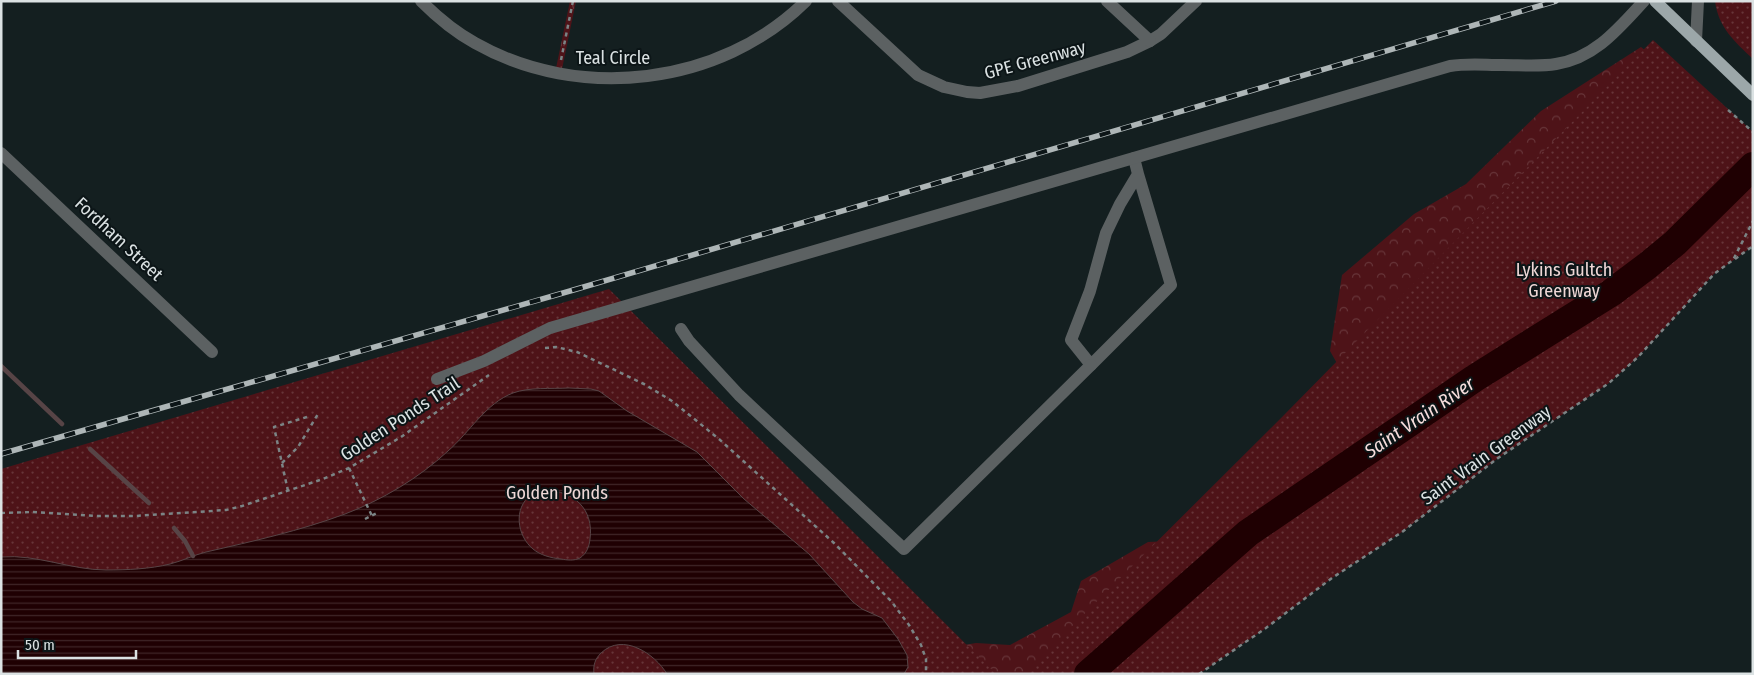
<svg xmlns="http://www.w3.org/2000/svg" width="1754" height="675" font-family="'Fira Sans Condensed',sans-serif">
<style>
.grass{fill:url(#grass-tufts)}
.forest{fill:url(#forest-crowns)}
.park{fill:url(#park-dots)}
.water{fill:url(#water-rules);stroke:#574446;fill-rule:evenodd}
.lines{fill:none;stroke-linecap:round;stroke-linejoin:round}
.stream{stroke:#574446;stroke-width:4.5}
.river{stroke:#1f0002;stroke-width:28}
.path{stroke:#7b8485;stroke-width:2.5;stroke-dasharray:4 4;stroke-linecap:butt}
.minor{stroke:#5c6162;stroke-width:12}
.major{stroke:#9ca7a9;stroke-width:12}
.rail-casing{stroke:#aeb6b7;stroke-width:5.5}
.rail{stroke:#0c1517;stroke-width:4;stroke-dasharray:11;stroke-linecap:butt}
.labels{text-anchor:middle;stroke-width:4;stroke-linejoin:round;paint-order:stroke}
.street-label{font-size:18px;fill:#dbe2e3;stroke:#0c1517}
.park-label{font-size:18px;fill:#efd7d6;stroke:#0c1517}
.water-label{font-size:19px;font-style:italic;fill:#f6dddc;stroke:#0c1517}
</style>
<defs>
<pattern id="grass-tufts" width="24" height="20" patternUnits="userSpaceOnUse" patternTransform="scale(1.25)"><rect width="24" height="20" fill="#4e1318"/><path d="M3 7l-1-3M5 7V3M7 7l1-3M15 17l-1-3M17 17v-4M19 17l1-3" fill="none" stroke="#673539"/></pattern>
<pattern id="forest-crowns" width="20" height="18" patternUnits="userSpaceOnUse" patternTransform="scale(1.25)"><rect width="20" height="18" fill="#4e1318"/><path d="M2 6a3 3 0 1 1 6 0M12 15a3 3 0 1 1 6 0" fill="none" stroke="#673539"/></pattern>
<pattern id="park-dots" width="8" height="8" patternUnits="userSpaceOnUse" patternTransform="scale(1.25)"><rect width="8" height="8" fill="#4e1318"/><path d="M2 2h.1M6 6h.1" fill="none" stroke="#673539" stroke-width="1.8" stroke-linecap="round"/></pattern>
<pattern id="water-rules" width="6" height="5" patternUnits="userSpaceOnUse" patternTransform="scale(1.25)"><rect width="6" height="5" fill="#1f0002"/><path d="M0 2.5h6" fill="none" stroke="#3f2527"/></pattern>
</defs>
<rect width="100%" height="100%" fill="#141f20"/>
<!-- grass -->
<polygon class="grass" points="570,1 576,1 561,74 555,73"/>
<!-- forest -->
<polygon class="forest" points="1641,47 1733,123 1074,674 933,674 946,648 976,643 1010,645 1071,612 1081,581 1148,542 1214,539 1347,381 1330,351 1342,275 1414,214 1466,184 1541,111"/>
<!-- park -->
<g class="park">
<path d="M1715,1H1753V59C1735,42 1718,27 1715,1Z"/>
<polygon points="1653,40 1753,132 1753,246 1714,274 1638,357 1609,383 1498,458 1402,532 1332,578 1266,628 1199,674 1024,674 1284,415"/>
<polygon points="609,289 996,674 1,674 1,469"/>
</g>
<!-- water -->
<path class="water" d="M569,388L591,389L599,391L627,411L697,452L744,499L809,554L853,602L862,609L882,618L898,639L907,655L908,667L904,674H667C655,654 623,632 601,653C595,659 593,665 594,674H1V557C37,554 71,570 106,570C127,570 150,569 170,564C182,561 194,555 206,552C254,541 299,531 345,514C382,500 419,478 448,451C469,433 486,403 513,393C529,387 551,389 569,388ZM545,490C574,491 594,509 590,539C589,547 587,553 580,558C574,561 567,560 561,559C551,558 540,555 533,549C517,536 513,508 531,495C535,492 540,491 545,490Z"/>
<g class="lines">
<!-- stream -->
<g class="stream">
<polyline points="1,366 62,424"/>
<polyline points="90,449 149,503"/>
<polyline points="174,528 185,541 193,556"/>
</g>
<!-- river -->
<polyline class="river" points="1088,674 1248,533 1475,378 1611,293 1647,266 1675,243 1753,166"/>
<!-- path -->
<g class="path">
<polyline points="561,60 573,1"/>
<polyline points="1728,110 1753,132"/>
<polyline points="1735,259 1753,246"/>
<polyline points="545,348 556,347 577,352 644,384 672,401 719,439 834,543 891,601 909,625 921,645 926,659 926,674"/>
<polyline points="282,463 298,447 318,414"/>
<polyline points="349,468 372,516"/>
<polyline points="288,491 274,427 307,417"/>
<polyline points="1,513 33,512 97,516 135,516 226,510 242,506 323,479 349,468 401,437 489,375"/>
<polyline points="365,519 379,512"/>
<polyline points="1199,674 1266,628 1332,578 1402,532 1498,458 1609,383 1638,357 1714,274 1733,260 1753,221"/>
</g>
<!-- minor -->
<g class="minor">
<path d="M421,1C437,17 455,32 475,43C579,102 720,86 806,1"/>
<polyline points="838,1 918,75 944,87 967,92 980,93 1018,86 1127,52 1150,41 1161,34 1196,1"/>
<polyline points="1107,1 1150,41"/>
<polyline points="1696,41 1698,1"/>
<polyline points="1,153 212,352"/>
<polyline points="1134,158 1138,174 1171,285 1091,365 1071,340 1090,291 1106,233 1120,204 1138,174"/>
<polyline points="681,329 689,341 739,395 904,549 1091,365"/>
<path d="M437,379L484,361L550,328L1450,66C1468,63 1484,65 1503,65C1520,65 1539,67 1556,64C1595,58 1619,28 1644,1"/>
</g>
<!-- major -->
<polyline class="major" points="1655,1 1753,95"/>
<defs>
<polyline id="rail" points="1,454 570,291 1556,1"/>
</defs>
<!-- rail casing -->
<use href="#rail" class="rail-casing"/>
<!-- rail -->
<use href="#rail" class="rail"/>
</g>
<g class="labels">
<!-- street labels -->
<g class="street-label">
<text x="613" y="64">Teal Circle</text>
<text transform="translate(1035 60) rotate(-15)" y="6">GPE Greenway</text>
<text transform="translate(119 239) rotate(43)" y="6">Fordham Street</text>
<text transform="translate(400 419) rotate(-33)" y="6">Golden Ponds Trail</text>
<text transform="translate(1486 455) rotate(-36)" y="6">Saint Vrain Greenway</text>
</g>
<!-- park labels -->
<g class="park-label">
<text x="1564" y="276">Lykins Gultch<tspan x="1564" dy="21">Greenway</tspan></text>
<text x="557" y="499">Golden Ponds</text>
</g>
<!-- water labels -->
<g class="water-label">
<text transform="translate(1419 417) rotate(-34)" y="7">Saint Vrain River</text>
</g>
</g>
<!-- border -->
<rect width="1754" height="675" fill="none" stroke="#dbe2e3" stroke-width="5"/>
<!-- scale -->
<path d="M18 650v8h118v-8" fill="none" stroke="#dbe2e3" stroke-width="2.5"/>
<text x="25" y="650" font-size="15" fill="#dbe2e3" stroke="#0c1517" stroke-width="4" paint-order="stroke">50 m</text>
</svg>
